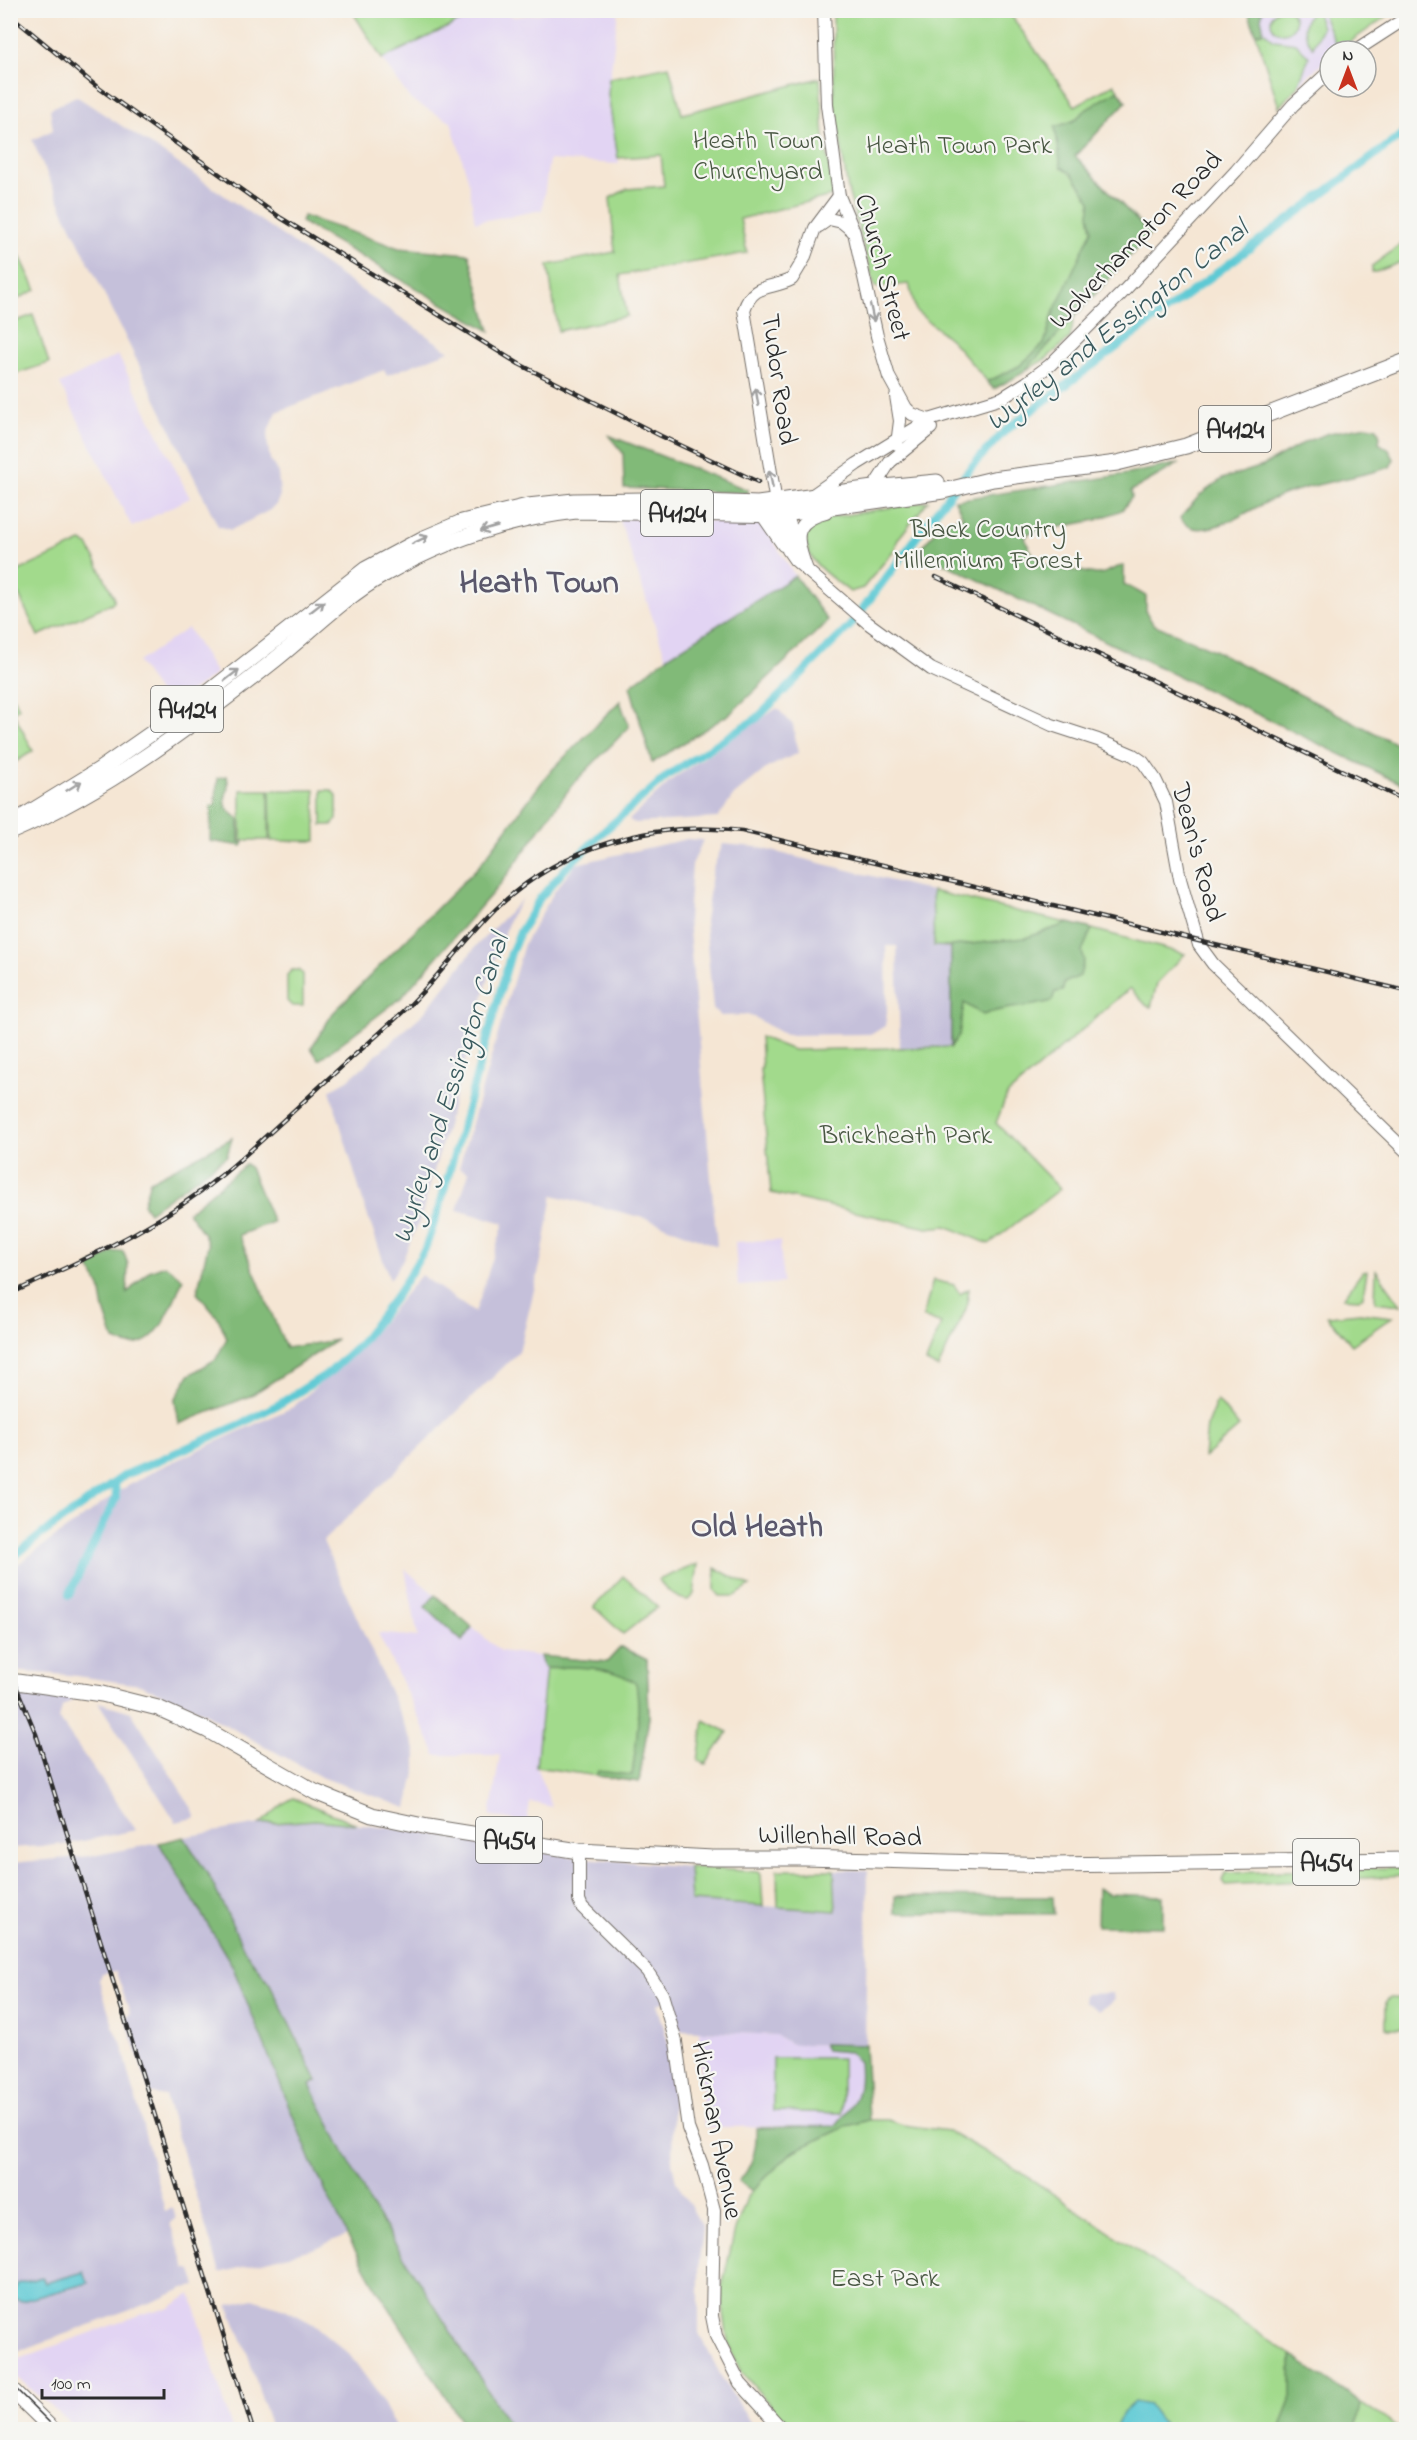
<svg xmlns="http://www.w3.org/2000/svg" width="1417" height="2440" font-family="'Indie Flower',sans-serif">
<style>
.built{fill:#e2d4f3}
.industrial{fill:#c5c0da}
.green{fill:#a2da8c;stroke:#66825c;stroke-width:1.5}
.forest{fill:#81ba78;stroke:#567252;stroke-width:1.5}
.water{fill:#5dc9d4;stroke:#447a80;stroke-width:1.5}
.lines{fill:none;stroke-linecap:round;stroke-linejoin:round}
.canal{stroke:#5dc9d4;stroke-width:8}
.tertiary-casing{stroke:#726c66;stroke-width:14}
.primary-casing{stroke:#726c66;stroke-width:17}
.trunk-casing{stroke:#726c66;stroke-width:17}
.tertiary{stroke:#fff;stroke-width:12}
.primary{stroke:#fff;stroke-width:15}
.trunk{stroke:#fff;stroke-width:15}
.tram{stroke:#2b2b2b;stroke-width:1.5}
.rail-casing{stroke:#2b2b2b;stroke-width:4.5}
.rail{stroke:#f6f6f2;stroke-width:2;stroke-dasharray:7;stroke-linecap:butt}
.oneway{stroke:#a0a0a0}
.labels{text-anchor:middle;stroke-width:4.5;stroke-linejoin:round;paint-order:stroke}
.shield{fill:#f6f6f2;stroke:#686867;stroke-width:1.5}
.shield-label{font-size:26px;font-weight:bold;fill:#2b2b2b}
.park-label{font-size:27px;fill:#495743;stroke:#f6f6f2}
.street-label{font-size:27px;fill:#2b2b2b;stroke:#f6f6f2}
.water-label{font-size:28px;font-style:italic;fill:#3a5a5e;stroke:#f6f6f2}
.district-label{font-size:33px;font-weight:bold;fill:#5a576b;stroke:#f6f6f2}
</style>
<rect width="100%" height="100%" fill="#f6f6f2"/>
<filter id="ink" filterUnits="userSpaceOnUse"><feTurbulence type="fractalNoise" baseFrequency=".0167" numOctaves="2"/><feDisplacementMap in="SourceGraphic" scale="12" xChannelSelector="R" yChannelSelector="G"/><feConvolveMatrix kernelMatrix="1 2 1 2 8 2 1 2 1" color-interpolation-filters="sRGB"/></filter>
<filter id="wash" filterUnits="userSpaceOnUse"><feTurbulence type="fractalNoise" baseFrequency=".008" numOctaves="4" result="noise"/><feDisplacementMap in="SourceGraphic" scale="24" xChannelSelector="R" yChannelSelector="G"/><feGaussianBlur stdDeviation="1.35" result="paint"/><feColorMatrix in="noise" values="0 0 0 0 0 0 0 0 0 0 0 0 0 0 0 0 0 1.4 0 .05"/><feComposite in="paint" operator="in"/></filter>
<g filter="url(#wash)">
<rect width="100%" height="100%" fill="#f5e6d4"/>
<!-- built -->
<g class="built">
<polygon points="562,10 618,11 608,95 619,164 549,160 542,210 475,222 468,179 451,122 411,100 382,59 473,15 490,11 497,11 515,17"/>
<polygon points="1248,11 1394,11 1338,51 1330,51 1330,57 1310,74 1279,107"/>
<polygon points="118,355 190,498 132,527 60,384"/>
<polygon points="619,518 762,523 795,576 666,658"/>
<polygon points="188,628 216,674 168,707 138,662"/>
<polygon points="768,1240 780,1241 783,1283 738,1286 735,1242"/>
<polygon points="405,1569 500,1651 547,1657 536,1767 552,1807 530,1802 527,1822 490,1816 500,1755 435,1755 434,1750 378,1633 418,1637"/>
<polygon points="699,2031 776,2035 791,2044 865,2045 869,2120 836,2126 704,2127"/>
<polygon points="191,2294 232,2429 77,2429 17,2377 11,2364 13,2361 151,2311 168,2309"/>
</g>
<!-- industrial -->
<g class="industrial">
<polygon points="76,96 157,149 449,351 387,375 384,370 277,412 269,428 267,440 270,459 278,473 280,495 276,505 270,510 231,530 218,526 63,210 32,140 53,130 50,109"/>
<polygon points="777,708 793,725 798,753 767,768 734,795 718,818 635,823 629,820 674,778"/>
<polygon points="687,839 703,840 692,865 688,919 717,1246 648,1219 553,1195 542,1257 519,1352 323,1541 416,1751 416,1770 407,1808 321,1777 199,1710 140,1685 69,1675 11,1671 11,1569 121,1490 157,1469 293,1407 365,1343 421,1275 475,1313 504,1223 457,1210 469,1172 459,1168 524,944 554,892 576,864"/>
<polygon points="723,844 756,847 932,891 934,946 951,946 951,1047 900,1047 897,946 886,946 887,1012 885,1026 872,1034 785,1035 750,1015 721,1016 713,1009 705,921 713,868"/>
<polygon points="523,898 510,918 490,973 421,1217 402,1261 390,1280 364,1205 330,1090 348,1080 424,1013 477,945"/>
<polygon points="11,1689 75,1698 62,1707 59,1719 136,1830 63,1845 57,1843 56,1845 11,1848"/>
<polygon points="98,1702 131,1712 193,1810 195,1815 194,1818 176,1822"/>
<polygon points="315,1820 409,1830 574,1857 689,1867 691,1901 836,1911 834,1870 868,1870 865,2045 791,2044 776,2035 680,2030 670,2000 657,2004 674,2063 672,2162 676,2181 703,2228 699,2261 699,2333 722,2378 750,2422 760,2429 512,2429 371,2205 310,2085 317,2080 270,1984 245,1951 210,1878 184,1837 260,1824"/>
<polygon points="159,1843 232,1965 312,2163 347,2235 312,2249 220,2273 165,2096 150,2093 126,2019 130,2013 116,1972 102,1974 99,1980 115,2032 121,2042 125,2057 165,2211 173,2208 176,2219 170,2223 186,2269 192,2271 197,2286 184,2288 163,2298 11,2354 11,1863 92,1856"/>
<polygon points="1113,1993 1115,2000 1099,2011 1084,2001 1085,1994"/>
<polygon points="253,2299 285,2309 313,2324 349,2354 377,2392 397,2429 271,2429 247,2352 228,2305"/>
</g>
<!-- green -->
<g class="green">
<circle cx="1283" cy="21" r="12"/>
<polygon points="472,11 473,15 382,59 352,11"/>
<polygon points="833,11 1008,11 1075,106 1114,84 1126,102 1075,156 1150,234 1074,317 1070,338 1047,358 994,389 952,341 916,311 909,284 875,287 848,190 834,101"/>
<path d="M1312,11H1316L1322,27L1313,47C1302,35 1301,23 1312,11Z"/>
<polygon points="1321,11 1394,11 1343,47 1335,43"/>
<polygon points="1264,31 1274,40 1296,43 1309,57 1298,86 1279,107 1256,34"/>
<polygon points="669,66 682,114 820,78 824,138 835,195 740,219 747,253 620,275 627,316 558,331 548,265 615,252 610,198 627,189 664,186 661,155 618,158 608,95 609,78"/>
<polygon points="10,235 36,290 11,302 10,302"/>
<polygon points="1406,241 1406,260 1376,272 1372,272 1372,266"/>
<polygon points="33,315 49,363 12,375 11,323"/>
<path d="M928,501L898,539L894,550L863,588L850,592C824,571 804,563 805,527L811,521Z"/>
<polygon points="81,542 88,545 114,597 114,602 38,636 11,578 14,573"/>
<polygon points="10,691 19,708 13,712 33,751 11,765"/>
<rect x="241" y="790" width="28" height="50"/>
<polygon points="270,790 315,790 316,841 271,841"/>
<polygon points="322,790 331,790 337,796 337,819 332,825 322,825"/>
<polygon points="932,891 1092,929 1185,954 1157,983 1151,1007 1147,1006 1130,988 1007,1095 996,1123 1060,1189 989,1244 946,1226 927,1228 771,1193 760,1069 762,1068 760,1037 793,1050 951,1047 951,947 934,946"/>
<polygon points="292,970 298,970 303,974 303,1006 292,1006 287,1001 287,975"/>
<polygon points="1376,1270 1401,1305 1375,1302"/>
<polygon points="1363,1271 1367,1271 1363,1296 1359,1299 1343,1298"/>
<polygon points="933,1280 954,1285 960,1294 969,1289 966,1309 938,1368 926,1362 941,1324 923,1317"/>
<polygon points="1360,1313 1392,1317 1352,1345 1327,1316"/>
<polygon points="1217,1400 1239,1427 1204,1457 1207,1425"/>
<path d="M698,1564L694,1594L688,1600C674,1599 667,1589 658,1580Z"/>
<polygon points="715,1568 750,1586 735,1596 720,1596 715,1590"/>
<polygon points="623,1576 658,1607 623,1634 594,1607"/>
<polygon points="621,1647 647,1660 649,1717 639,1782 536,1767 547,1657 607,1662"/>
<polygon points="704,1720 728,1732 706,1764 698,1761"/>
<polygon points="293,1798 357,1824 315,1820 260,1824 284,1803"/>
<polygon points="689,1867 759,1872 761,1875 763,1906 691,1901"/>
<polygon points="1406,1867 1406,1876 1225,1885 1222,1881 1225,1873"/>
<polygon points="777,1870 834,1870 836,1911 778,1907"/>
<polygon points="1390,1998 1406,1999 1406,2028 1386,2028 1386,2002"/>
<polygon points="773,2058 842,2058 842,2113 773,2111"/>
<polygon points="869,2120 888,2120 903,2125 948,2131 1019,2171 1400,2429 799,2429 782,2419 740,2370 728,2342 721,2291 735,2230 748,2195 792,2152 847,2126"/>
</g>
<!-- forest -->
<g class="forest">
<polygon points="1248,11 1263,11 1261,18 1264,31 1256,34"/>
<polygon points="1118,90 1126,102 1075,156 1150,234 1023,373 994,389 987,382 1019,366 1044,344 1054,311 1092,230 1089,214 1091,201 1072,174 1061,167 1055,127 1073,121 1087,109"/>
<polygon points="303,216 399,248 469,254 490,331 301,222"/>
<path d="M1367,426L1377,428L1380,436L1379,443L1389,450L1394,459L1390,467C1355,478 1317,483 1283,495C1257,504 1234,524 1207,528C1195,530 1188,528 1180,518L1200,495L1222,479L1263,466L1307,441L1329,433Z"/>
<polygon points="608,435 748,490 747,493 624,488 623,453"/>
<path d="M1180,463L1131,491L1132,497L1122,510L1096,520L1029,533L1025,538C1036,569 1051,568 1080,571C1086,572 1092,574 1098,574C1108,574 1114,566 1124,566V584L1146,596V612L1153,624L1214,650L1406,749V786L935,559L924,561L915,557L941,523L963,517L955,500L1128,474Z"/>
<polygon points="795,576 828,621 731,713 652,763 630,686 666,658"/>
<polygon points="620,701 629,727 572,785 502,882 402,997 319,1060 311,1048 333,1013 479,866 548,774"/>
<path d="M227,776C233,798 212,799 239,819V842H244L242,846L210,841L211,806H215L218,778Z"/>
<path d="M1069,923L1092,929L1082,951L1084,960L1080,976L1064,983L1063,991L1055,992L1052,1001C1030,1008 1004,1006 983,1015L964,1003L959,1035L951,1047V946L1025,938Z"/>
<polygon points="232,1138 227,1156 149,1212 143,1204 150,1181"/>
<polygon points="246,1164 250,1168 273,1222 239,1235 286,1348 337,1340 250,1396 179,1424 175,1400 188,1376 216,1359 227,1338 218,1318 197,1293 208,1245 204,1234 188,1212"/>
<path d="M123,1251L128,1264L127,1293L149,1271L165,1265L183,1279C173,1301 162,1342 133,1345C127,1346 120,1342 114,1340L104,1310L100,1287L89,1267L113,1252Z"/>
<polygon points="435,1595 472,1627 462,1641 425,1607"/>
<path d="M621,1647L647,1660L649,1717L639,1782L596,1776L598,1771L632,1775C636,1744 641,1714 636,1683C615,1669 591,1667 567,1667C558,1667 551,1671 543,1667L540,1656L607,1662Z"/>
<polygon points="184,1837 210,1878 245,1951 270,1984 317,2081 310,2085 371,2205 512,2429 466,2429 378,2290 347,2235 312,2163 232,1965 159,1843"/>
<polygon points="1098,1888 1108,1894 1163,1896 1163,1927 1097,1926"/>
<polygon points="895,1896 1053,1897 1054,1914 895,1913"/>
<path d="M823,2044L865,2045L869,2120L847,2126L792,2152L752,2191L739,2181C753,2166 757,2147 756,2128L835,2126C856,2102 862,2094 859,2062L849,2052L826,2050Z"/>
<polygon points="1291,2355 1361,2403 1356,2429 1280,2429 1291,2401"/>
</g>
<!-- water -->
<g class="water">
<polygon points="84,2272 88,2283 22,2301 16,2299 11,2302 11,2296 15,2291 17,2284 42,2277 45,2283"/>
<polygon points="1134,2402 1149,2405 1167,2429 1115,2429 1123,2412"/>
</g>
<g class="lines">
<!-- canal -->
<g class="canal">
<polyline points="10,1560 42,1534 125,1475 239,1425 281,1403 330,1372 359,1345 397,1295 425,1249 438,1212 511,953 520,932 540,898 566,868 603,832 668,775 757,718 849,627 944,501 972,466 1007,429 1406,132"/>
<polyline points="69,1595 116,1498 115,1483"/>
</g>
</g>
</g>
<g filter="url(#ink)">
<g class="lines">
<defs>
<g id="tertiary">
<polyline points="824,10 827,105 839,196 854,232 877,336 889,377 906,408 912,414 929,420"/>
<polyline points="1355,51 1406,18"/>
<path d="M839,196L815,228L804,259L792,279C771,290 753,282 744,310L778,515L788,550L795,560L868,623L931,669L1052,725L1098,740L1133,755L1143,762L1155,779L1166,802L1180,879L1199,945L1213,964L1406,1151"/>
<polyline points="819,226 829,219 842,222 853,231"/>
<polyline points="896,396 900,421 897,444"/>
<polyline points="870,493 890,462 931,428"/>
<polyline points="810,497 857,464 929,420 1002,398 1026,383 1050,365 1122,293 1236,171 1293,105 1330,71"/>
<polyline points="784,508 797,545"/>
<polyline points="763,516 783,545"/>
<path d="M807,570C796,541 790,522 826,513"/>
<polyline points="579,1851 579,1900 582,1907 647,1971 662,1994 676,2042 688,2128 702,2165 714,2210 712,2316 716,2336 740,2383 783,2430"/>
</g>
<g id="primary">
<polyline points="11,824 99,770 195,703 366,569 422,539 462,522 528,506 574,501 644,500 758,504 873,488 937,482"/>
<path d="M10,832C107,791 194,724 276,659C311,631 344,597 383,575C442,541 508,519 576,511L778,515L943,491L993,479L1117,463L1186,446L1406,361"/>
</g>
<g id="trunk">
<polyline points="10,1681 102,1694 158,1708 207,1730 315,1792 372,1815 428,1827 579,1851 713,1858 805,1858 1053,1865 1406,1860"/>
<polyline points="10,2388 53,2430"/>
</g>
</defs>
<!-- tertiary casing -->
<use href="#tertiary" class="tertiary-casing"/>
<!-- primary casing -->
<use href="#primary" class="primary-casing"/>
<!-- trunk casing -->
<use href="#trunk" class="trunk-casing"/>
<!-- tertiary -->
<use href="#tertiary" class="tertiary"/>
<!-- primary -->
<use href="#primary" class="primary"/>
<!-- trunk -->
<use href="#trunk" class="trunk"/>
<!-- tram -->
<polyline class="tram" points="10,2383 57,2430"/>
<defs>
<g id="rail">
<polyline points="10,15 96,86 281,218 519,364 661,436 758,482"/>
<polyline points="936,577 1406,801"/>
<path d="M10,1294C86,1258 158,1228 223,1174C259,1144 293,1111 327,1080C354,1055 382,1032 408,1007C439,976 465,940 496,909C561,846 653,820 742,831L1406,991"/>
<polyline points="10,1672 36,1734 253,2430"/>
</g>
</defs>
<!-- rail casing -->
<use href="#rail" class="rail-casing"/>
<!-- rail -->
<use href="#rail" class="rail"/>
</g>
<!-- one-way arrows -->
<defs><path id="oneway-shaft" d="M-6 0H5M1.5-3L5.5 0L1.5 3" fill="none" stroke-width="1.6" stroke-linecap="round" stroke-linejoin="round" transform="scale(1.5)"/></defs>
<g class="oneway">
<use href="#oneway-shaft" transform="translate(872 313) rotate(78)"/>
<use href="#oneway-shaft" transform="translate(757 397) rotate(-99)"/>
<use href="#oneway-shaft" transform="translate(771 479) rotate(-101)"/>
<use href="#oneway-shaft" transform="translate(489 529) rotate(164)"/>
<use href="#oneway-shaft" transform="translate(420 540) rotate(-26)"/>
<use href="#oneway-shaft" transform="translate(317 607) rotate(-38)"/>
<use href="#oneway-shaft" transform="translate(232 675) rotate(-38)"/>
<use href="#oneway-shaft" transform="translate(74 786) rotate(-32)"/>
</g>
</g>
<g class="labels">
<!-- shield labels -->
<g class="shield">
<rect x="1199" y="406" width="72" height="46" rx="4.5"/>
<rect x="641" y="490" width="72" height="46" rx="4.5"/>
<rect x="151" y="686" width="72" height="46" rx="4.5"/>
<rect x="476" y="1817" width="66" height="46" rx="4.5"/>
<rect x="1293" y="1839" width="66" height="46" rx="4.5"/>
</g>
<g class="shield-label">
<text x="1235" y="438">A4124</text>
<text x="677" y="522">A4124</text>
<text x="187" y="718">A4124</text>
<text x="509" y="1849">A454</text>
<text x="1326" y="1871">A454</text>
</g>
<!-- park labels -->
<g class="park-label">
<text x="758" y="148">Heath Town<tspan x="758" dy="31">Churchyard</tspan></text>
<text x="959" y="153">Heath Town Park</text>
<text x="988" y="537">Black Country<tspan x="988" dy="31">Millennium Forest</tspan></text>
<text x="906" y="1143">Brickheath Park</text>
<text x="885" y="2286">East Park</text>
</g>
<!-- street labels -->
<g class="street-label">
<text transform="translate(1135 239) rotate(-46)" y="9">Wolverhampton Road</text>
<text transform="translate(884 267) rotate(75)" y="9">Church Street</text>
<text transform="translate(780 379) rotate(82)" y="9">Tudor Road</text>
<text transform="translate(1199 852) rotate(75)" y="9">Dean's Road</text>
<text transform="translate(840 1835) rotate(1)" y="9">Willenhall Road</text>
<text transform="translate(718 2130) rotate(79)" y="9">Hickman Avenue</text>
</g>
<!-- water labels -->
<g class="water-label">
<text transform="translate(1116 324) rotate(-38)" y="10">Wyrley and Essington Canal</text>
<text transform="translate(449 1088) rotate(-72)" y="10">Wyrley and Essington Canal</text>
</g>
<!-- district labels -->
<g class="district-label">
<text x="539" y="592">Heath Town</text>
<text x="757" y="1536">Old Heath</text>
</g>
</g>
<!-- margin -->
<rect width="1417" height="2440" fill="none" stroke="#f6f6f2" stroke-width="36"/>
<!-- north arrow -->
<g transform="translate(1348 69)"><circle r="28" fill="#f6f6f2" stroke="#a5a5a2" stroke-width="1.5"/>
<path d="M0-4.5L10 22L0 15L-10 22Z" fill="#c8321e"/>
<text y="-9" font-size="16" font-weight="bold" text-anchor="middle" fill="#2b2b2b">N</text>
</g>
<!-- scale -->
<path d="M42 2389v9h122v-9" fill="none" stroke="#2b2b2b" stroke-width="3"/>
<text x="51" y="2389" font-size="18" fill="#2b2b2b" stroke="#f6f6f2" stroke-width="4.5" paint-order="stroke">100 m</text>
</svg>
